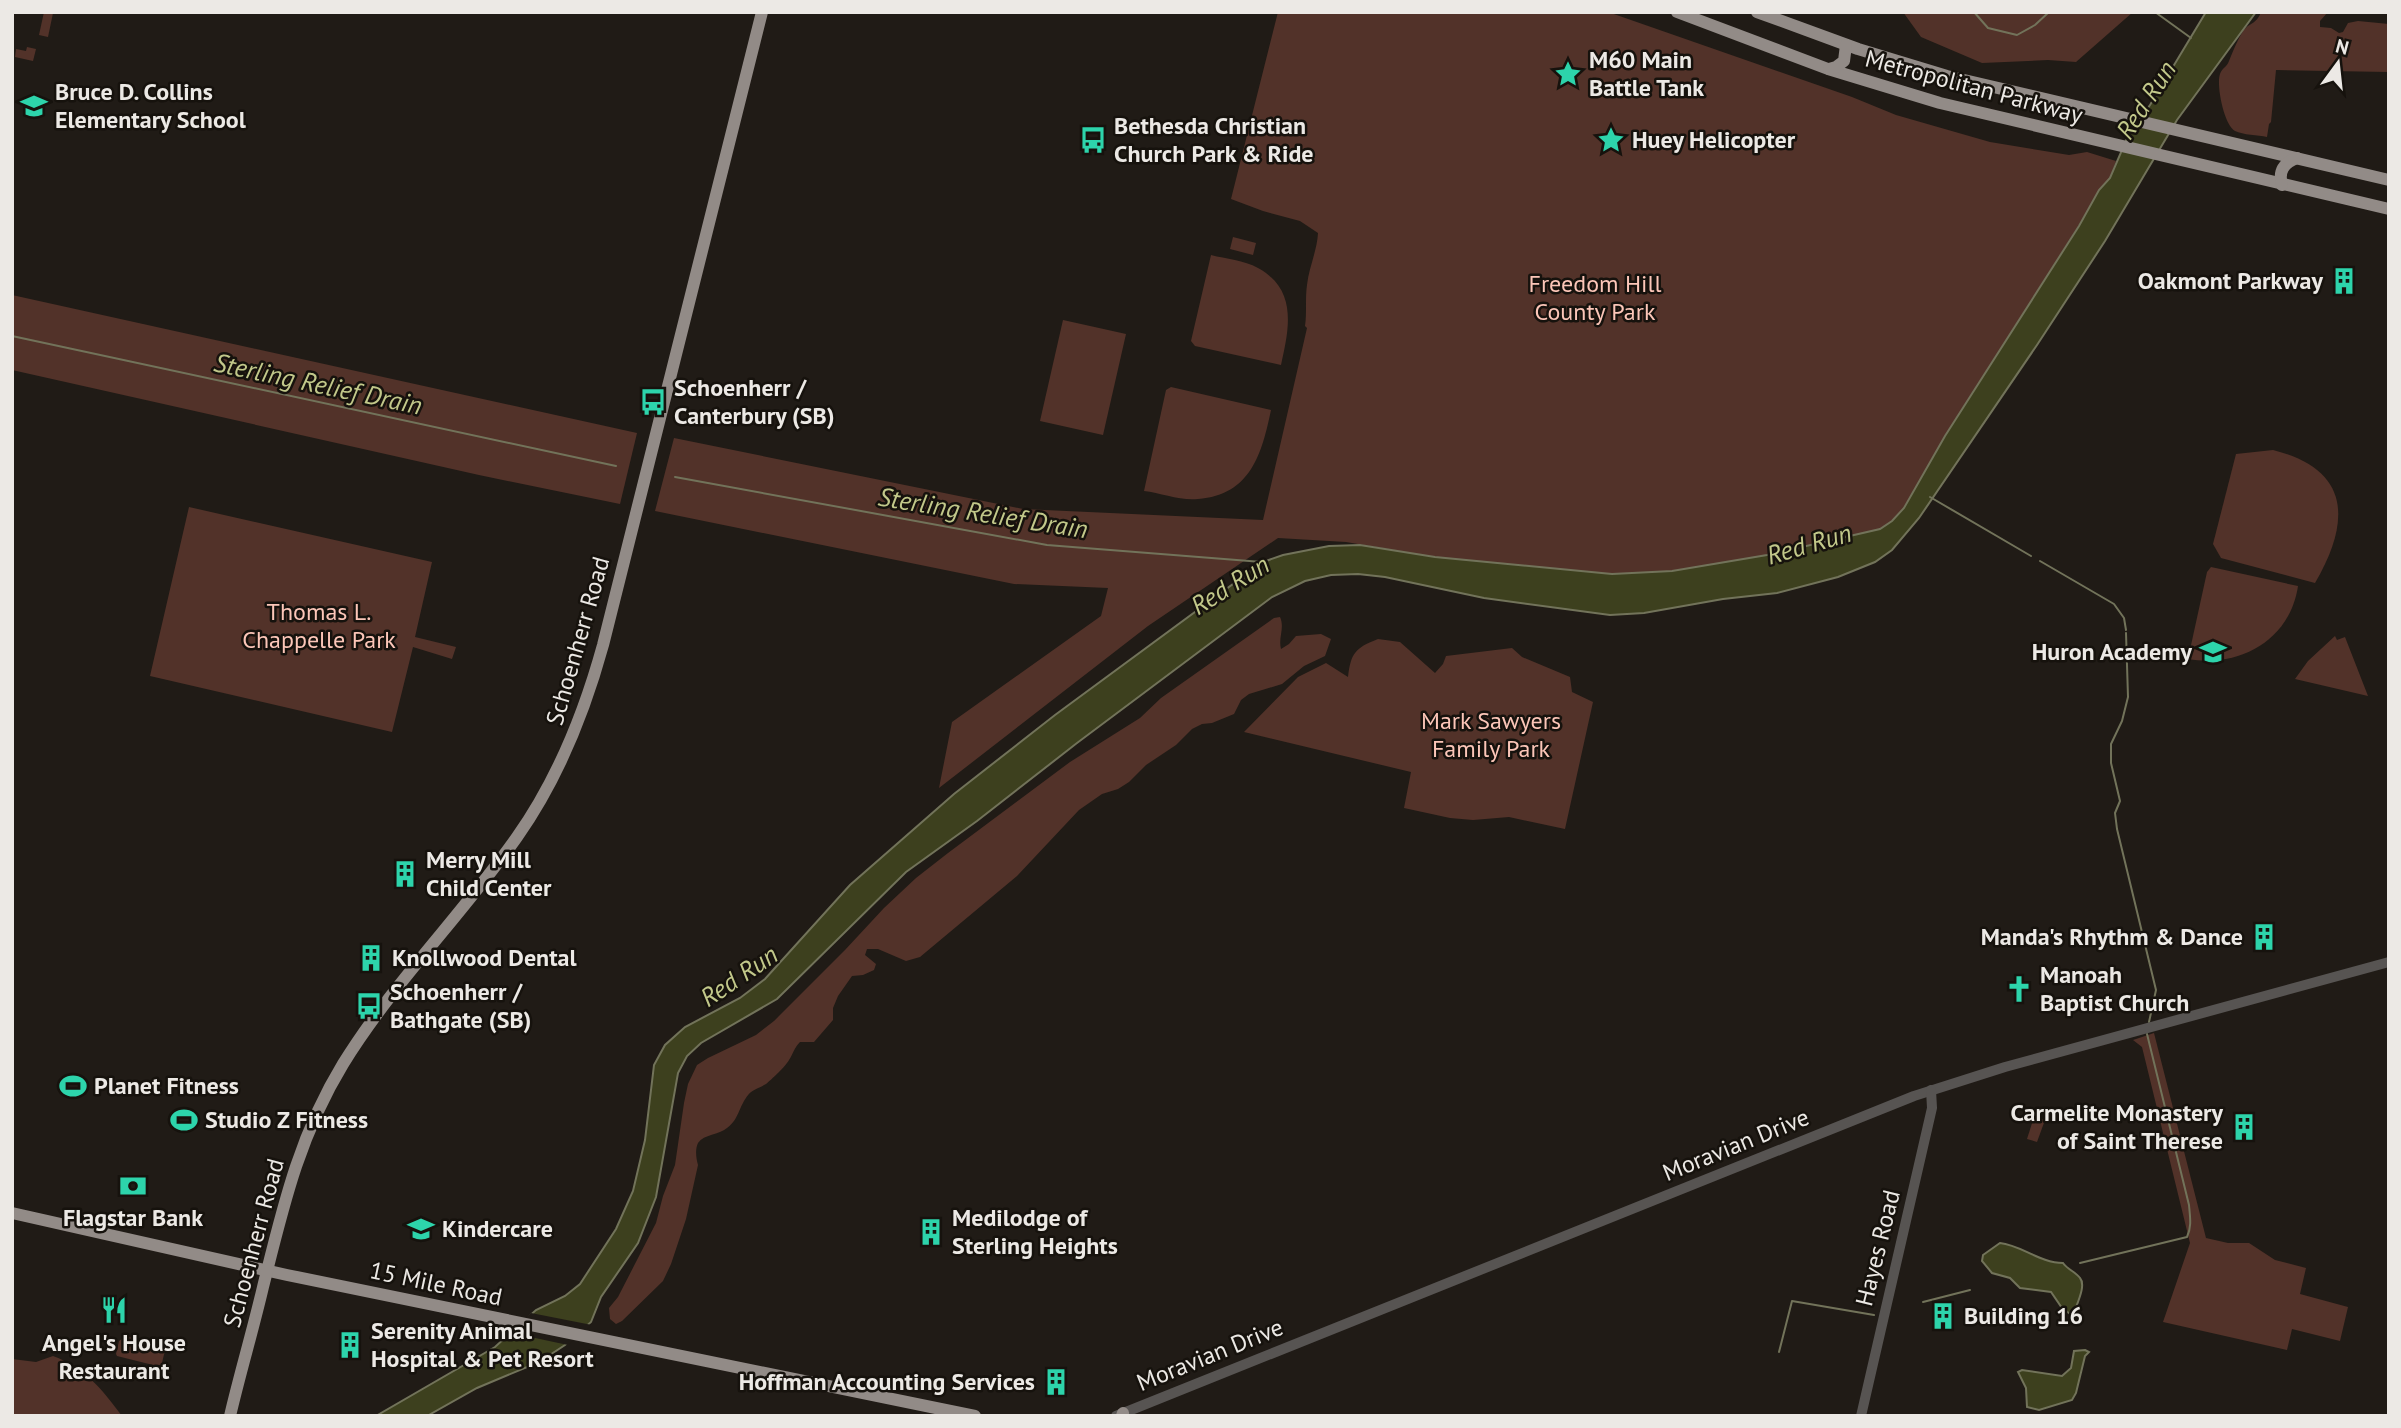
<svg xmlns="http://www.w3.org/2000/svg" width="2401" height="1428" font-family="'PT Sans',sans-serif">
<style>
.green{fill:#523229}
.water{fill:#3d401e;stroke:#72735a;stroke-width:2}
.pier{fill:#201b16}
.lines{fill:none;stroke-linecap:round;stroke-linejoin:round}
.stream{stroke:#72735a;stroke-width:2}
.minor{stroke:#575452;stroke-width:10}
.major{stroke:#928b87;stroke-width:12}
.labels{text-anchor:middle;stroke-width:5;stroke-linejoin:round;paint-order:stroke}
.poi-label{font-size:24px;font-weight:bold;fill:#ece9e5;stroke:#16120d;text-anchor:start}
.street-label{font-size:24px;fill:#ece9e5;stroke:#16120d}
.park-label{font-size:24px;fill:#fcc6b8;stroke:#16120d}
.water-label{font-size:26px;font-style:italic;fill:#c2c88a;stroke:#16120d}
</style>
<rect width="100%" height="100%" fill="#201b16"/>
<!-- green -->
<g class="green">
<polygon points="44,12 53,13 48,37 39,35"/>
<path d="M1278,12H1608L1852,97L1896,115L1990,142L2069,155L2087,152L2116,161L2110,178L2099,190L2079,225L1945,436L1904,508L1892,521L1880,529L1767,555L1672,571L1612,574L1435,557L1346,542L1278,538L1148,626L939,788L952,722L1101,616L1108,588L1014,584L655,511L674,438L1023,509L1263,520L1307,328L1305,326C1307,312 1305,298 1307,285C1309,267 1317,251 1318,233L1300,221L1263,211L1231,199Z"/>
<polygon points="1903,12 2133,12 2076,62 2048,60 1982,63 1921,37"/>
<path d="M2261,12H2328L2320,21V27L2331,28L2339,33L2343,32L2348,23L2358,21L2389,24V72L2276,70L2271,122L2269,124L2267,137C2258,135 2243,135 2235,131C2224,125 2216,85 2220,74C2222,68 2227,67 2229,61C2233,51 2237,41 2243,31C2250,22 2256,25 2261,12Z"/>
<polygon points="27,47 36,49 33,61 15,57 16,49 26,51"/>
<polygon points="1233,237 1256,243 1253,255 1230,249"/>
<path d="M1211,255C1226,259 1244,260 1258,268C1298,290 1289,329 1281,365L1195,346L1191,341Z"/>
<polygon points="12,295 637,433 620,504 479,475 12,370"/>
<polygon points="1063,320 1126,334 1103,435 1040,421"/>
<path d="M1171,387L1271,410C1262,453 1251,495 1198,499C1181,501 1161,493 1144,491L1166,390Z"/>
<path d="M2273,450C2351,470 2351,521 2315,583L2221,558L2213,544L2236,454Z"/>
<polygon points="189,507 432,562 415,637 456,647 452,659 413,647 392,732 150,676"/>
<path d="M2211,567L2298,586C2290,640 2240,668 2188,659L2207,572Z"/>
<path d="M1280,617C1285,628 1278,638 1281,649L1289,644L1296,636L1321,634L1331,639L1325,656L1304,666L1282,684L1249,694L1241,700L1234,714L1212,723L1202,724L1192,729L1176,745L1146,765L1129,782L1118,789L1102,794L1079,810L1017,876L920,957L906,961L878,949H867L865,955L876,964L874,970L863,975L852,976L838,996L833,1008V1020L814,1042H800C794,1048 793,1054 789,1060C786,1066 771,1080 766,1084C761,1087 755,1089 751,1092C739,1103 740,1119 727,1128C719,1135 704,1134 698,1143C695,1149 696,1158 698,1165L686,1219L671,1264L663,1281L622,1321L616,1324L610,1319L609,1308L618,1297L656,1223L663,1196L675,1165L684,1103L688,1084L697,1065L708,1058L756,1035L774,1021L845,950L884,908L916,878L948,853L1070,762L1140,718L1161,698L1274,618Z"/>
<polygon points="2335,636 2337,640 2345,637 2368,696 2295,679 2308,661"/>
<path d="M1378,639L1400,642L1435,673L1443,664L1446,656L1512,648L1522,657L1570,677L1572,692L1593,702L1565,829L1509,817L1473,820L1450,818L1404,808L1411,772L1244,732L1298,677L1326,663L1348,677C1351,653 1355,648 1378,639Z"/>
<polygon points="2154,1033 2206,1238 2228,1243 2249,1243 2275,1260 2306,1268 2300,1294 2348,1307 2340,1341 2292,1329 2287,1350 2163,1322 2190,1243 2142,1047 2133,1040"/>
<polygon points="2034,1117 2045,1120 2037,1142 2027,1139"/>
<polygon points="126,1336 166,1346 161,1367 117,1356 116,1354 119,1341"/>
<path d="M53,1356C85,1368 102,1389 122,1416H12V1359L36,1362Z"/>
</g>
<!-- water -->
<g class="water">
<polygon points="2206,12 2256,12 2177,120 2105,241 2037,345 1919,518 1892,550 1875,562 1838,577 1777,593 1723,599 1644,613 1610,615 1484,598 1385,577 1358,574 1331,575 1305,581 1272,597 1077,743 977,821 906,872 777,999 701,1043 687,1056 678,1073 656,1197 638,1243 601,1297 591,1322 565,1345 539,1362 477,1388 427,1416 376,1416 495,1347 536,1310 565,1296 580,1284 616,1229 633,1191 645,1140 654,1065 665,1045 685,1027 740,998 765,979 850,885 954,794 1055,715 1263,562 1283,555 1329,546 1360,545 1435,557 1612,574 1672,571 1767,555 1880,529 1892,521 1904,508 1945,436 2079,226 2099,190 2110,178 2128,136 2150,105"/>
<path d="M2000,1243C2021,1245 2040,1263 2063,1263C2068,1270 2076,1272 2080,1278C2087,1286 2075,1307 2073,1316L2062,1308L2051,1292L2020,1288L2010,1278L1992,1273L1982,1261L1983,1255Z"/>
<polygon points="2085,1350 2089,1352 2085,1356 2076,1393 2072,1400 2039,1410 2027,1407 2026,1388 2018,1372 2022,1370 2062,1376 2071,1368 2074,1351"/>
</g>
<!-- pier -->
<polygon class="pier" points="531,1313 592,1325 568,1345 507,1332"/>
<g class="lines">
<!-- stream -->
<g class="stream">
<polyline points="1974,12 1988,28 2017,35 2035,25 2049,12"/>
<polyline points="2155,12 2191,38"/>
<polyline points="12,336 616,466"/>
<polyline points="675,477 1047,545 1262,562"/>
<polyline points="1930,497 2031,556"/>
<polyline points="2040,561 2114,604 2124,618 2126,630"/>
<polyline points="2126,633 2128,697 2122,721 2111,744 2111,763 2120,801 2115,813 2117,829 2156,990 2149,1022"/>
<path d="M2080,1263L2187,1237C2192,1226 2190,1217 2189,1205L2147,1034"/>
<polyline points="1923,1302 1970,1290"/>
<polyline points="1779,1352 1792,1301 1874,1315"/>
</g>
<!-- minor -->
<g class="minor">
<polyline points="1116,1416 1914,1096 2005,1067 2389,962"/>
<polyline points="1861,1416 1932,1108 1931,1090"/>
</g>
<!-- major -->
<g class="major">
<polyline points="1677,12 1828,69 1940,103 2389,209"/>
<polyline points="1757,12 1858,49 1947,76 2389,180"/>
<polyline points="1829,69 1836,67 1844,61 1846,45"/>
<path d="M2282,185C2278,171 2284,163 2297,158"/>
<polyline points="12,1213 287,1275 975,1416"/>
<path d="M230,1416C240,1373 253,1330 263,1287C283,1207 299,1136 343,1064C393,983 462,915 517,837C558,779 584,714 603,645L762,12"/>
<polyline points="1122,1416 1123,1413"/>
</g>
</g>
<!-- icons -->
<defs>
<symbol id="sight-bare" viewBox="-9 -9 18 18"><path d="M0-6L1.8-2.2L6-1.7L2.9 1.2L3.7 5.4L0 3.3L-3.7 5.4L-2.9 1.2L-6-1.7L-1.8-2.2Z" fill="#2dd4ab" stroke="#16120d" stroke-width="2.5" paint-order="stroke"/></symbol>
<symbol id="school-bare" viewBox="-9 -9 18 18"><path d="M0-5L7-2L0 1L-7-2ZM-4 1L0 2.5L4 1V4Q0 6-4 4Z" fill="#2dd4ab" stroke="#16120d" stroke-width="2.5" paint-order="stroke"/></symbol>
<symbol id="bus-bare" viewBox="-9 -9 18 18"><path d="M-5-6H5V4H4V6H2V4H-2V6H-4V4H-5ZM-3.5-4V0h7V-4ZM-3.5 1.2v1.5H-2V1.2ZM2 1.2v1.5H3.5V1.2Z" fill="#2dd4ab" stroke="#16120d" stroke-width="2.5" paint-order="stroke"/></symbol>
<symbol id="building-bare" viewBox="-9 -9 18 18"><path d="M-4-6H4V6H1V3H-1V6H-4ZM-2.5-4.3h1.7v1.8h-1.7ZM.8-4.3h1.7v1.8H.8ZM-2.5-1h1.7V.8h-1.7ZM.8-1h1.7V.8H.8Z" fill="#2dd4ab" stroke="#16120d" stroke-width="2.5" paint-order="stroke"/></symbol>
<symbol id="church-bare" viewBox="-9 -9 18 18"><path d="M-1.2-6h2.4v3.5h3.3v2.4h-3.3V6h-2.4V-.1h-3.3v-2.4h3.3Z" fill="#2dd4ab" stroke="#16120d" stroke-width="2.5" paint-order="stroke"/></symbol>
<symbol id="stadium-bare" viewBox="-9 -9 18 18"><path d="M0-5a6.5 5 0 1 0 0 10a6.5 5 0 1 0 0-10ZM-3.5-1.8h7v3.6h-7Z" fill="#2dd4ab" stroke="#16120d" stroke-width="2.5" paint-order="stroke"/></symbol>
<symbol id="bank-bare" viewBox="-9 -9 18 18"><path d="M-6-4H6V4H-6ZM0-2.3a2.3 2.3 0 1 0 0 4.6a2.3 2.3 0 1 0 0-4.6Z" fill="#2dd4ab" stroke="#16120d" stroke-width="2.5" paint-order="stroke"/></symbol>
<symbol id="restaurant-bare" viewBox="-9 -9 18 18"><path d="M-5-6h1v4h1v-4h1v4h1v-4h1v5L-1.5 .5V6h-2V.5L-5-1ZM5-6V6H3V1.5H1.5Q1.5-4 5-6Z" fill="#2dd4ab" stroke="#16120d" stroke-width="2.5" paint-order="stroke"/></symbol>
</defs>
<g fill-rule="evenodd">
<use href="#sight-bare" x="1549" y="55" width="38" height="38"/>
<use href="#school-bare" x="15" y="87" width="38" height="38"/>
<use href="#bus-bare" x="1074" y="121" width="38" height="38"/>
<use href="#sight-bare" x="1592" y="121" width="38" height="38"/>
<use href="#building-bare" x="2325" y="262" width="38" height="38"/>
<use href="#bus-bare" x="634" y="383" width="38" height="38"/>
<use href="#school-bare" x="2194" y="633" width="38" height="38"/>
<use href="#building-bare" x="386" y="855" width="38" height="38"/>
<use href="#building-bare" x="2245" y="918" width="38" height="38"/>
<use href="#building-bare" x="352" y="939" width="38" height="38"/>
<use href="#church-bare" x="2000" y="970" width="38" height="38"/>
<use href="#bus-bare" x="350" y="987" width="38" height="38"/>
<use href="#stadium-bare" x="54" y="1067" width="38" height="38"/>
<use href="#stadium-bare" x="165" y="1101" width="38" height="38"/>
<use href="#building-bare" x="2225" y="1108" width="38" height="38"/>
<use href="#bank-bare" x="114" y="1167" width="38" height="38"/>
<use href="#school-bare" x="402" y="1210" width="38" height="38"/>
<use href="#building-bare" x="912" y="1213" width="38" height="38"/>
<use href="#restaurant-bare" x="95" y="1291" width="38" height="38"/>
<use href="#building-bare" x="1924" y="1297" width="38" height="38"/>
<use href="#building-bare" x="331" y="1326" width="38" height="38"/>
<use href="#building-bare" x="1037" y="1363" width="38" height="38"/>
</g>
<g class="labels">
<!-- poi labels -->
<g class="poi-label">
<text x="1589" y="68">M60 Main<tspan x="1589" dy="28">Battle Tank</tspan></text>
<text x="55" y="100">Bruce D. Collins<tspan x="55" dy="28">Elementary School</tspan></text>
<text x="1114" y="134">Bethesda Christian<tspan x="1114" dy="28">Church Park &amp; Ride</tspan></text>
<text x="1632" y="148">Huey Helicopter</text>
<text x="2323" y="289" text-anchor="end">Oakmont Parkway</text>
<text x="674" y="396">Schoenherr /<tspan x="674" dy="28">Canterbury (SB)</tspan></text>
<text x="2192" y="660" text-anchor="end">Huron Academy</text>
<text x="426" y="868">Merry Mill<tspan x="426" dy="28">Child Center</tspan></text>
<text x="2243" y="945" text-anchor="end">Manda's Rhythm &amp; Dance</text>
<text x="392" y="966">Knollwood Dental</text>
<text x="2040" y="983">Manoah<tspan x="2040" dy="28">Baptist Church</tspan></text>
<text x="390" y="1000">Schoenherr /<tspan x="390" dy="28">Bathgate (SB)</tspan></text>
<text x="94" y="1094">Planet Fitness</text>
<text x="2223" y="1121" text-anchor="end">Carmelite Monastery<tspan x="2223" dy="28">of Saint Therese</tspan></text>
<text x="205" y="1128">Studio Z Fitness</text>
<text x="133" y="1226" text-anchor="middle">Flagstar Bank</text>
<text x="952" y="1226">Medilodge of<tspan x="952" dy="28">Sterling Heights</tspan></text>
<text x="442" y="1237">Kindercare</text>
<text x="1964" y="1324">Building 16</text>
<text x="371" y="1339">Serenity Animal<tspan x="371" dy="28">Hospital &amp; Pet Resort</tspan></text>
<text x="114" y="1351" text-anchor="middle">Angel's House<tspan x="114" dy="28">Restaurant</tspan></text>
<text x="1035" y="1390" text-anchor="end">Hoffman Accounting Services</text>
</g>
<!-- street labels -->
<g class="street-label">
<text transform="translate(1974 87) rotate(15)" y="8">Metropolitan Parkway</text>
<text transform="translate(578 641) rotate(-74)" y="8">Schoenherr Road</text>
<text transform="translate(1736 1145) rotate(-22)" y="8">Moravian Drive</text>
<text transform="translate(254 1243) rotate(-75)" y="8">Schoenherr Road</text>
<text transform="translate(1878 1248) rotate(-76)" y="8">Hayes Road</text>
<text transform="translate(436 1284) rotate(12)" y="8">15 Mile Road</text>
<text transform="translate(1210 1355) rotate(-22)" y="8">Moravian Drive</text>
</g>
<!-- park labels -->
<g class="park-label">
<text x="1595" y="292">Freedom Hill<tspan x="1595" dy="28">County Park</tspan></text>
<text x="319" y="620">Thomas L.<tspan x="319" dy="28">Chappelle Park</tspan></text>
<text x="1491" y="729">Mark Sawyers<tspan x="1491" dy="28">Family Park</tspan></text>
</g>
<!-- water labels -->
<g class="water-label">
<text transform="translate(2146 100) rotate(-57)" y="9">Red Run</text>
<text transform="translate(318 384) rotate(12)" y="9">Sterling Relief Drain</text>
<text transform="translate(983 513) rotate(9)" y="9">Sterling Relief Drain</text>
<text transform="translate(1809 544) rotate(-16)" y="9">Red Run</text>
<text transform="translate(1230 585) rotate(-32)" y="9">Red Run</text>
<text transform="translate(739 976) rotate(-34)" y="9">Red Run</text>
</g>
</g>
<!-- border -->
<rect width="2401" height="1428" fill="none" stroke="#ece9e5" stroke-width="28"/>
<!-- north arrow -->
<g transform="translate(2338 63) rotate(15)" stroke="#16120d" stroke-width="5" paint-order="stroke">
<path d="M0-5L12 26L0 18L-12 26Z" fill="#ece9e5"/>
<text y="-10" font-size="19" font-weight="bold" text-anchor="middle" fill="#ece9e5">N</text>
</g>
</svg>
